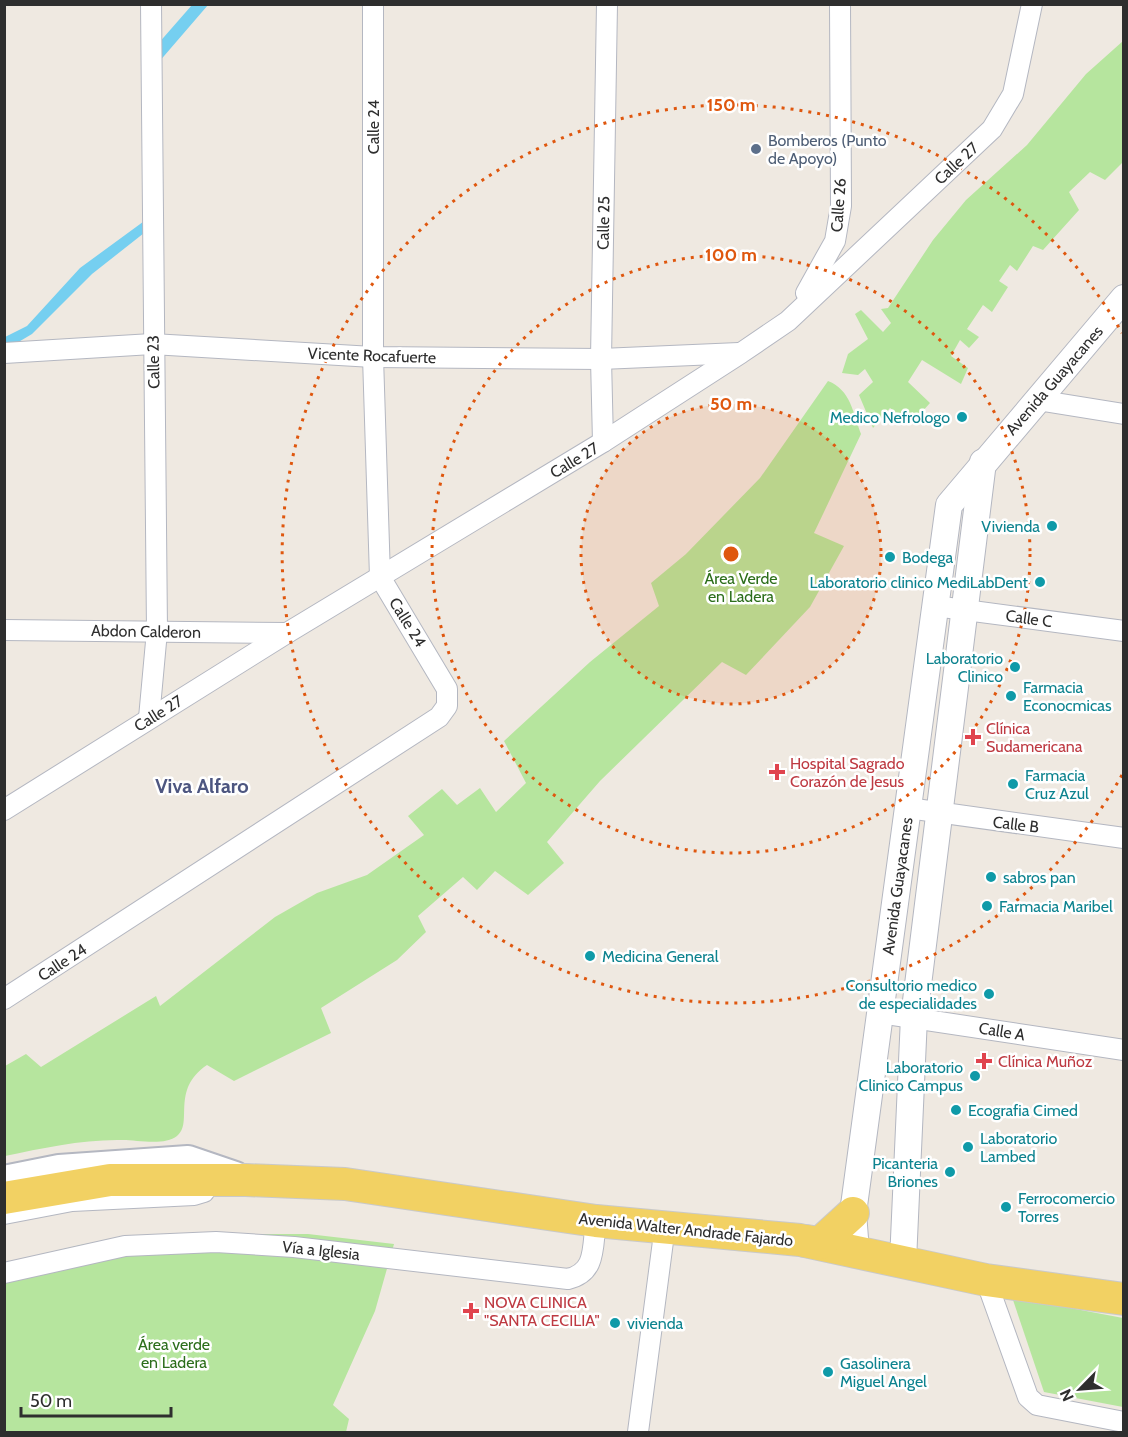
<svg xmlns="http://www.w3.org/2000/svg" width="1128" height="1437" font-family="Cabin,sans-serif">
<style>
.green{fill:#b6e59e}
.water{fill:#75cff0}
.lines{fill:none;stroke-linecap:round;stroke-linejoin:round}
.minor-casing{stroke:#b4b7c1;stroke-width:22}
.tertiary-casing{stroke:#b4b7c1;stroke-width:28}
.secondary-casing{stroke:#b4b7c1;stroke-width:32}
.primary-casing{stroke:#c9c9c9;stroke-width:34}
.minor{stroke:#fff;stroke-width:20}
.tertiary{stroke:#fff;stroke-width:26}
.secondary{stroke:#fff;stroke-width:28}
.primary{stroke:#f2d163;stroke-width:32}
.ring{fill:none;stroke:#df570e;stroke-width:3;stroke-dasharray:3 6}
.service-dot{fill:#5c6f8a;stroke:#fff;stroke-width:2}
.culture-dot{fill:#0f9aa8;stroke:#fff;stroke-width:2}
.health-dot{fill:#e0444e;stroke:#fff;stroke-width:2}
.labels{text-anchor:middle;stroke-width:5;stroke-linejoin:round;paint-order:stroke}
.street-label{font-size:16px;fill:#2e2e2e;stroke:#fff}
.service-label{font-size:16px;fill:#4e5e75;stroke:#fff;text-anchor:start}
.culture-label{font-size:16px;fill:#0d838f;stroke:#fff;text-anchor:start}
.park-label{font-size:16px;fill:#2c6e1b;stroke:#fff}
.health-label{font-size:16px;fill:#be3a42;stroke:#fff;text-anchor:start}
.quarter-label{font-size:20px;font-weight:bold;fill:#4d5680;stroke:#fff}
.centre{fill:#df570e;stroke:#fff;stroke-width:3}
.ring-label{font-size:18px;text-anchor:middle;font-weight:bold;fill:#df570e;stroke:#fff;stroke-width:5;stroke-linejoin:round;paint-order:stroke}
</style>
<rect width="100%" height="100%" fill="#efe9e1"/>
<!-- green -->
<g class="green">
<polygon points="1123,41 1123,162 1105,180 1090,172 1069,192 1079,210 1043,250 1033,246 1017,271 1010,265 999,281 1008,287 992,312 983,305 967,329 979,337 969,348 960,340 951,356 968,368 961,384 922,360 908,382 930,403 912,423 890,408 873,428 859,395 873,382 865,369 858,375 842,373 848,354 868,339 855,314 861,310 883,332 891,323 881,309 888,308 933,240 966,200 1027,145 1086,74"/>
<path d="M828,381C851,390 853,413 861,434L814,533L844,546L810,607L746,675L722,662L600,781L547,842L564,863L528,895L495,871L477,890L463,877L418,916L426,932L397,960L321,1008L331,1033L234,1081L207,1065C170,1090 194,1123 177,1136C165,1146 137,1140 123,1140C84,1139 43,1148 5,1156V1066L26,1054L41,1067L156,996L160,1006L275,917L317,893L367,875L424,835L408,816L442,789L457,805L480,788L496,812L526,783L504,741L590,662L659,606L651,583L686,554L760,478Z"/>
<polygon points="188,1234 308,1234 394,1244 375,1311 333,1405 349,1419 346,1432 5,1432 4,1263 85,1244"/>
<polygon points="1012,1297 1123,1318 1123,1407 1044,1392"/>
</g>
<!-- water -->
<polygon class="water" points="192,5 208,5 158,63 158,222 92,274 32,334 5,350 5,337 27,326 80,268 147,219 157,45"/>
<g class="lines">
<defs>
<g id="minor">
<polyline points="806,293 835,241 841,206 840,4"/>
<polyline points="4,353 152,344 373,357 601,359 739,353"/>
<polyline points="1037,400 1124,414"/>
<polyline points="603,442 601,359 607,4"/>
<polyline points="935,606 1124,631"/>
<polyline points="4,630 287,633"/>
<polyline points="149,718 157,631 151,4"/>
<polyline points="908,808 1124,838"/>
<polyline points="4,810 287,633 603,442 741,353 788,321 992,129 1013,94 1032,4"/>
<polyline points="4,999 439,717 447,706 447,689 380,577 373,357 373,4"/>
<polyline points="880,1013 1124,1050"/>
<polyline points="4,1214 72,1201 194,1195 204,1192"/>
<path d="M4,1273L125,1246L216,1242L294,1247L568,1279C597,1272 592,1247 596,1221"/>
<polyline points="986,1280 1028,1397 1037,1405 1124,1422"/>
<polyline points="638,1432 665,1226"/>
</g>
<g id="tertiary">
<polyline points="856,1251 853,1213 949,505 1124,298"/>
<polyline points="903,1261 914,1017 983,462"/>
</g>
<polyline id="secondary" points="4,1180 59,1169 188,1160 235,1176"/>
<g id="primary">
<polyline points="4,1198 110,1180 246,1180 345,1184 596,1221 800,1240 986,1280 1124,1299"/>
<polyline points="806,1241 820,1243 853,1213"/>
</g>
</defs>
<!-- minor casing -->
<use href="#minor" class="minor-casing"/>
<!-- tertiary casing -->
<use href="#tertiary" class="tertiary-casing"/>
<!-- secondary casing -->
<use href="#secondary" class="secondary-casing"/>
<!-- primary casing -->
<use href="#primary" class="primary-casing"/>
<!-- minor -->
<use href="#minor" class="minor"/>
<!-- tertiary -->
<use href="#tertiary" class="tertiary"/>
<!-- secondary -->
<use href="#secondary" class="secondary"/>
<!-- primary -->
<use href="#primary" class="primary"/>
</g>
<!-- distance rings -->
<circle cx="731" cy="554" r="150" fill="#df570e" fill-opacity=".12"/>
<g class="ring">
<circle cx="731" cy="554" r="150"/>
<circle cx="731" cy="554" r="299"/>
<path d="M1122 775A449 449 0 1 1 1122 333"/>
</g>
<!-- markers -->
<circle class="service-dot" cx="756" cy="149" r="6"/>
<g class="culture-dot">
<circle cx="962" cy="417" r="6"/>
<circle cx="1052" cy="526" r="6"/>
<circle cx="890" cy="557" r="6"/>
<circle cx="1040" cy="582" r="6"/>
<circle cx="1015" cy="667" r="6"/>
<circle cx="1011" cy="696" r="6"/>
<circle cx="1013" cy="784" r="6"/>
<circle cx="991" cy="877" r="6"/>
<circle cx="987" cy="906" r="6"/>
<circle cx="590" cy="956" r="6"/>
<circle cx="989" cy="994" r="6"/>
<circle cx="975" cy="1076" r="6"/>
<circle cx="956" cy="1110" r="6"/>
<circle cx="968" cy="1147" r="6"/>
<circle cx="950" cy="1172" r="6"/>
<circle cx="1006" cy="1207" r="6"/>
<circle cx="615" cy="1323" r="6"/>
<circle cx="828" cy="1372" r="6"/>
</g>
<g class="health-dot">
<path d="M970 728h6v6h6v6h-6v6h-6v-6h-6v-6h6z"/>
<path d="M774 763h6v6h6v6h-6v6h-6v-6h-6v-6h6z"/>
<path d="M981 1052h6v6h6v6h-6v6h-6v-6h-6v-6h6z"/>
<path d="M468 1302h6v6h6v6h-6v6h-6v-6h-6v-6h6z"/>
</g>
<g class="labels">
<!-- street labels -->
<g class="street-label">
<text transform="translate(373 127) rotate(-90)" y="6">Calle 24</text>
<text transform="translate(956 163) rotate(-43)" y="6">Calle 27</text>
<text transform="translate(838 205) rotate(-86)" y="6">Calle 26</text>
<text transform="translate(603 223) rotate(-89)" y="6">Calle 25</text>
<text transform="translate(372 355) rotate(2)" y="6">Vicente Rocafuerte</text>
<text transform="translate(153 362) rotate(-91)" y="6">Calle 23</text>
<text transform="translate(1054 380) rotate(-49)" y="6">Avenida Guayacanes</text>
<text transform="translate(574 460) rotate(-31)" y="6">Calle 27</text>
<text transform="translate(1029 618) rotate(8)" y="6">Calle C</text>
<text transform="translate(408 622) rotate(58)" y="6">Calle 24</text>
<text transform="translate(146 631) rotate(1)" y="6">Abdon Calderon</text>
<text transform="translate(158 713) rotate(-32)" y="6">Calle 27</text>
<text transform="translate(1016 824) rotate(7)" y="6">Calle B</text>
<text transform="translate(897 886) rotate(-82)" y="6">Avenida Guayacanes</text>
<text transform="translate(62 962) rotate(-33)" y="6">Calle 24</text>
<text transform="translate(1002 1031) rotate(9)" y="6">Calle A</text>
<text transform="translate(686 1229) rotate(6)" y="6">Avenida Walter Andrade Fajardo</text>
<text transform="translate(321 1250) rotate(6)" y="6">Vía a Iglesia</text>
</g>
<!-- service labels -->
<g class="service-label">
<text x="768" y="146">Bomberos (Punto<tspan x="768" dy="18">de Apoyo)</tspan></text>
</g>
<!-- culture labels -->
<g class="culture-label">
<text x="950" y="423" text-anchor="end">Medico Nefrologo</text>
<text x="1040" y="532" text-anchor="end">Vivienda</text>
<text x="902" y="563">Bodega</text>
<text x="1028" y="588" text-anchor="end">Laboratorio clinico MediLabDent</text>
<text x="1003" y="664" text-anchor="end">Laboratorio<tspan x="1003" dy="18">Clinico</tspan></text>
<text x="1023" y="693">Farmacia<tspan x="1023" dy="18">Econocmicas</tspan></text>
<text x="1025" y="781">Farmacia<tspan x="1025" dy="18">Cruz Azul</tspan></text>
<text x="1003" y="883">sabros pan</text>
<text x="999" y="912">Farmacia Maribel</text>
<text x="602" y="962">Medicina General</text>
<text x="977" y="991" text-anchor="end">Consultorio medico<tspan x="977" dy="18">de especialidades</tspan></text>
<text x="963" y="1073" text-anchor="end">Laboratorio<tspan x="963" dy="18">Clinico Campus</tspan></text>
<text x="968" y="1116">Ecografia Cimed</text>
<text x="980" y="1144">Laboratorio<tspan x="980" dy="18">Lambed</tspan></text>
<text x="938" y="1169" text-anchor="end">Picanteria<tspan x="938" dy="18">Briones</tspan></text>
<text x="1018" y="1204">Ferrocomercio<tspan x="1018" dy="18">Torres</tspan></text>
<text x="627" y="1329">vivienda</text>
<text x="840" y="1369">Gasolinera<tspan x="840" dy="18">Miguel Angel</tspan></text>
</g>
<!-- park labels -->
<g class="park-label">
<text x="741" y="584">Área Verde<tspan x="741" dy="18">en Ladera</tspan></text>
<text x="174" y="1350">Área verde<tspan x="174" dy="18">en Ladera</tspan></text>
</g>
<!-- health labels -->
<g class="health-label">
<text x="986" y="734">Clínica<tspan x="986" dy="18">Sudamericana</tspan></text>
<text x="790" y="769">Hospital Sagrado<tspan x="790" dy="18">Corazón de Jesus</tspan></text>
<text x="998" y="1067">Clínica Muñoz</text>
<text x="484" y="1308">NOVA CLINICA<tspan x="484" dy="18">"SANTA CECILIA"</tspan></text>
</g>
<!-- quarter labels -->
<g class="quarter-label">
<text x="202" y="793">Viva Alfaro</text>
</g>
</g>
<circle cx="731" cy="554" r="9" class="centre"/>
<g class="ring-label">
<text x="731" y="111">150 m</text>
<text x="731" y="261">100 m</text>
<text x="731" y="410">50 m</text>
</g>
<!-- border -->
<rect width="1128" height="1437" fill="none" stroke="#2e2e2e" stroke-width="12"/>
<!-- north arrow -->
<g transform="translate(1080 1389) rotate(245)" stroke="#ffffff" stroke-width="4.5" paint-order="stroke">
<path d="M0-4.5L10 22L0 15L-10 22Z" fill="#2e2e2e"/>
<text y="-9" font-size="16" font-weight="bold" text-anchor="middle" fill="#2e2e2e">N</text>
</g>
<!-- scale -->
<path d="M21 1407v9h150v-9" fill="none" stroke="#2e2e2e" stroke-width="3"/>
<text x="30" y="1407" font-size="18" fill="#2e2e2e" stroke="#ffffff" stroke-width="4.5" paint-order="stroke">50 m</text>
</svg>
